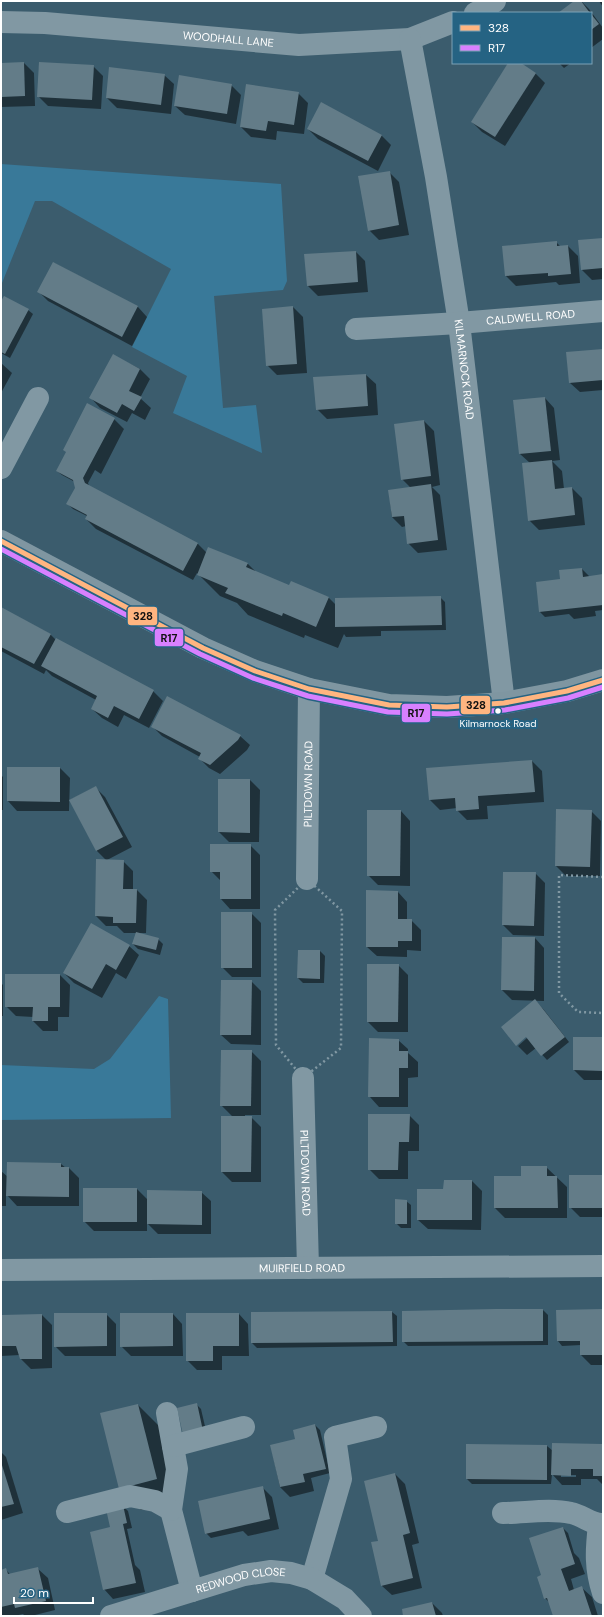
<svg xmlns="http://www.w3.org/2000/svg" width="604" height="1617" font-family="'DM Sans',sans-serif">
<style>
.green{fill:#397999}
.shadow{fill:#0007;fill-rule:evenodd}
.building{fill:#637c88}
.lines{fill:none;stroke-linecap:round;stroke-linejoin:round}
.path{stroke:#8198a3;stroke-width:2.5;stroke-dasharray:2 3;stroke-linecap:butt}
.minor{stroke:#8198a3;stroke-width:22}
.major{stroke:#7f96a1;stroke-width:22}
.bus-1-casing{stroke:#256383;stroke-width:8}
.bus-2-casing{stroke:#256383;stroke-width:8}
.bus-1{stroke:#ffb580;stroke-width:5}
.bus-2{stroke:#d880ff;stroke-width:5}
.bus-dot{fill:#fff;stroke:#256383;stroke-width:1.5}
.labels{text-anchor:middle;stroke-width:4;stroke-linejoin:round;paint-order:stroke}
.bus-label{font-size:10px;fill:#fff;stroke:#256383}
.street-label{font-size:11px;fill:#fff;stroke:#256383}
.line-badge{stroke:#256383;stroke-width:1.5}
.pale-badge-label{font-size:11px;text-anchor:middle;font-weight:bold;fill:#111}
</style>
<rect width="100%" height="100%" fill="#3b5c6d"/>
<!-- green -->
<g class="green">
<polygon points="1,164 281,184 287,281 283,290 214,296 223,408 256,405 262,453 173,413 187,376 132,347 171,269 52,201 35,201 2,283 1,282"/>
<polygon points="159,996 168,999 171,1118 1,1120 1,1065 94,1069 110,1059"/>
</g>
<!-- shadow -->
<g class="shadow">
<polygon points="576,1 581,1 589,9 603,28 603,39 591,48 591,13 560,13"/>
<polygon points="599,1 603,1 603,7"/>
<polygon points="24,63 34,73 35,106 1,107 1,64"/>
<polygon points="509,63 519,63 535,73 545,83 505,146 482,132 472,122"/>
<polygon points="559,63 571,63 564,68"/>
<polygon points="93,66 103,76 101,109 48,106 38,96"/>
<polygon points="164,75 174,84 171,114 117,108 107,98"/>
<polygon points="231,85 241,95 236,124 185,115 175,106"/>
<polygon points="298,93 308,103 304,134 277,131 276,140 251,137 241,127"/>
<polygon points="308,129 381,135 391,145 378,171 318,139"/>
<polygon points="389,172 399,182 409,235 379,240 369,230"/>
<polygon points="603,239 603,279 592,280 582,270"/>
<polygon points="556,242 560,246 568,246 578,256 580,283 559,285 556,282 516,286 506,276 503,247"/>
<polygon points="356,252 365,261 368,292 318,296 308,286"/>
<polygon points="54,263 138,307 147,317 132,346 48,301 39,292"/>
<polygon points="1,303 28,310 33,314 10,358 1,353"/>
<polygon points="293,307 303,317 307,373 277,375 267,365"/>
<polygon points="603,350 603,390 580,392 570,383"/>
<polygon points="113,355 140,369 150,379 140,398 151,408 145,420 132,413 127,422 100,408 91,398"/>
<polygon points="1,363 12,373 1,393"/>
<polygon points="366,375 376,384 378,415 327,419 317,409"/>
<polygon points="545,398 554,408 560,460 552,461 562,471 564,489 572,488 582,498 585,525 539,530 529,520 530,463 520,454"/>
<polygon points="114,419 124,429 101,474 95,470 88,483 89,486 198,544 207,553 209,548 248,564 257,573 290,586 328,597 336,605 440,597 445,602 446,630 381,631 381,636 346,637 344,634 338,648 305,635 304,638 248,615 237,603 220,596 197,573 193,580 96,529 86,519 87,516 73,509 68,504 76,488 75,482 62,475 57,471"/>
<polygon points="424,421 434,431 440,485 432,487 440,495 447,550 418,553 408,543 406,526 402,527 392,517 389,491 411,488 402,479"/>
<polygon points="582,569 590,577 603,575 603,610 595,611 596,616 574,619 569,614 545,617 540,612 537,583 559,580"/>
<polygon points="1,608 50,634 56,640 153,691 163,701 149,728 124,715 118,727 102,718 92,709 96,700 52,676 46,670 44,674 1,651"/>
<polygon points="152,726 240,736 250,745 247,750 220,774 209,768 199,758 200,757 162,736"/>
<polygon points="532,761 542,771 544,802 487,806 488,819 467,820 457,810 457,808 440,810 430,800"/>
<polygon points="60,768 70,778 69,811 17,811 8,801"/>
<polygon points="1,775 3,777 3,810 1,810"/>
<polygon points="219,780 250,780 260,790 259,842 229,842 219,832"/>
<polygon points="95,787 105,797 132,847 107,860 123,861 133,871 133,890 137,890 147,900 146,933 138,933 158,939 163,944 160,955 138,949 133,944 137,933 124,933 117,926 106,926 96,916 106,860 97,851 70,800"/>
<polygon points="401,811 410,821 410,886 378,885 368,875"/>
<polygon points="591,811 601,821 600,876 566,876 556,866"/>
<polygon points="250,845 260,855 260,909 230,909 221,899 221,881 211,871"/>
<polygon points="535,873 545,883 544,936 513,935 503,925"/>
<polygon points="398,892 407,902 407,920 411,920 421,930 421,951 407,950 407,957 377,956 367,947"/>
<polygon points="251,913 261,923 261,977 232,977 222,967"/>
<polygon points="535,938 544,948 544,1001 512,1000 502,990"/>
<polygon points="129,946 139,955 126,979 116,973 102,998 74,983 64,973"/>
<polygon points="320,951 325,956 324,983 303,983 298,978"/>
<polygon points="398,965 408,975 408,1032 378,1032 368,1022"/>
<polygon points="60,975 70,985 69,1017 58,1017 58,1031 43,1031 33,1021 33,1017 16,1016 6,1006"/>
<polygon points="251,981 261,991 261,1045 231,1044 221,1035"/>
<polygon points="1,983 3,985 3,1016 1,1016"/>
<polygon points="535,1000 544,1010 569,1042 547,1060 536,1048 527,1055 518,1046 527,1038"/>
<polygon points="603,1038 603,1080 584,1080 574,1070"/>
<polygon points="398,1040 408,1049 408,1053 418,1062 418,1077 408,1078 408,1107 379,1107 370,1097"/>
<polygon points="251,1051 261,1061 261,1115 245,1115 245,1117 251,1117 261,1127 261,1182 232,1182 222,1172 233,1117 221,1105"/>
<polygon points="409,1115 419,1125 419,1151 408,1151 408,1179 379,1179 369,1169"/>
<polygon points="61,1164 66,1168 69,1168 79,1178 79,1206 17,1206 6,1194 6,1206 1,1206 1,1171 8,1177"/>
<polygon points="546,1167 567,1187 567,1218 505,1218 495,1208 495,1177 522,1177"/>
<polygon points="603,1176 603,1217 580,1217 570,1207"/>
<polygon points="472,1181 482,1191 481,1230 428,1229 418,1220 444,1190"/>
<polygon points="137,1189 148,1200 201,1192 211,1201 211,1234 158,1234 147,1223 147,1231 94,1231 84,1221"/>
<polygon points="406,1201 411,1205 411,1228 401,1228 396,1223"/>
<polygon points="543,1310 548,1315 548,1345 408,1346 403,1341"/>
<polygon points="603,1310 603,1365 591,1365 581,1355 581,1345 562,1346 558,1341"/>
<polygon points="392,1312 397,1316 397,1346 257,1348 252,1343"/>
<polygon points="106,1314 116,1324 116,1356 65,1356 55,1346"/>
<polygon points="173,1314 182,1324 183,1356 131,1356 121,1346"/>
<polygon points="239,1314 248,1324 249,1356 222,1356 222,1370 197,1370 187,1360"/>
<polygon points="42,1315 52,1325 52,1368 31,1369 21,1359 20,1355 1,1356 1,1316"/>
<polygon points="196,1404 201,1409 207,1435 189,1440"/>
<polygon points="138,1405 160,1427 178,1501 141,1510 120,1488"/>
<polygon points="315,1425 320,1430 330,1473 311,1478 314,1491 290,1497 280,1487 271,1446 294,1440"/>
<path d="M603,1445V1485L597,1479H581V1485H562L552,1474L551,1484H472L467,1479L547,1446L553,1451ZM561,1475H576V1477H561Z"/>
<polygon points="1,1452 6,1457 23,1513 1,1520"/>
<polygon points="395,1474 405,1484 419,1543 412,1545 422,1588 392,1595 382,1586 379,1541"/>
<polygon points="262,1487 272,1497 279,1529 248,1536 243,1531 211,1538 206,1533"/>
<polygon points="123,1506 128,1511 132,1528 127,1529 135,1565 140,1570 145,1592 113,1599 104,1589 111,1528"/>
<polygon points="563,1528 568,1533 574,1553 579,1558 585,1574 571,1579 574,1590 582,1588 592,1597 598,1616 554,1616 550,1603 545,1598 543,1576"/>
<polygon points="38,1569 48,1578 55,1610 31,1616 25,1616 23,1614 14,1616 2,1616 1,1615 1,1571 6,1570 11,1575"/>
<polygon points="432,1603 442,1613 443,1616 404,1616"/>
</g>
<!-- building -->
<g class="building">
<polygon points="574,1 581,1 590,13 558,13"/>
<polygon points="591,14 599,24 591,30"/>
<polygon points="24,62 25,96 1,97 1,63"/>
<polygon points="39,62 94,65 92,100 37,97"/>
<polygon points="508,63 521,63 536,73 495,137 471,122"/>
<polygon points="109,67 165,74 161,105 106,98"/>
<polygon points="179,75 232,84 227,114 174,106"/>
<polygon points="246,84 299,92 294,125 268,121 266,131 240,127"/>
<polygon points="321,102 382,135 368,161 307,129"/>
<polygon points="390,171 399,225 368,231 358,176"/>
<polygon points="603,238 603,268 581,270 578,240"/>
<polygon points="557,241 557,246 568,245 571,274 548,276 548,273 505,276 502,246"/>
<polygon points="356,251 358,282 307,286 304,254"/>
<polygon points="53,262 138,306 122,337 37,292"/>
<polygon points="4,296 29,309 5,354 1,352 1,301"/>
<polygon points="293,306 297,364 266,366 262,309"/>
<polygon points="603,349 603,380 569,383 566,352"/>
<polygon points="113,354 140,369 129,391 142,397 134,411 122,404 117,413 89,398"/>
<polygon points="366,374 368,406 316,410 313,377"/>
<polygon points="545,397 551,451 519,454 513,400"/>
<polygon points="87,403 115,418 83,478 85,483 198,543 183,571 85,519 87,515 66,504 75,488 73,480 56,471 66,452 63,450"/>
<polygon points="424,420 431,476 401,480 394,424"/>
<polygon points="552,460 555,489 572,487 575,515 528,521 522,463"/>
<polygon points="431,484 438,540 407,544 404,516 392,517 388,490"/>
<polygon points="208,547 248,563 246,567 289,585 291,581 329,597 316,627 283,613 282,616 225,593 228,588 197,575"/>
<polygon points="582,568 583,577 603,574 603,605 539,612 536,582 560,579 559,570"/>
<polygon points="441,596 442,625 335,627 335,598"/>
<polygon points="1,607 51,634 34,664 1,647"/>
<polygon points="56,638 154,690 139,719 114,706 108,718 91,709 97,696 41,666"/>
<polygon points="167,696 241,735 238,740 210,765 198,759 201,753 151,727"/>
<polygon points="532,760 535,792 478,796 479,809 456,811 455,798 429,800 426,768"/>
<polygon points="7,767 60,767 60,802 7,801"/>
<polygon points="218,779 250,779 250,833 218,832"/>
<polygon points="96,786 123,837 96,851 69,800"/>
<polygon points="556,809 592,810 590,867 555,866"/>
<polygon points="367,810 401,810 400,876 367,876"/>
<polygon points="210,844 251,844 251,899 220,899 220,872 210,872"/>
<polygon points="96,859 124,860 123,889 137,889 136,923 113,923 113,917 95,916"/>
<polygon points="503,872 536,872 534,926 502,925"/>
<polygon points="366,890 398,891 398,919 412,919 412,941 398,941 398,947 366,947"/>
<rect x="221" y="912" width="31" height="56"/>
<polygon points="91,923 130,945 116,970 106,964 92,989 63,973"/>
<polygon points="136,932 159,938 156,950 132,944"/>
<polygon points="502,937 535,937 534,991 501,990"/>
<polygon points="298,950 320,950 320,979 297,978"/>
<polygon points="367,964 399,964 398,1022 367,1022"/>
<polygon points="5,974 60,974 60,1007 48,1007 48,1021 32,1021 33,1007 5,1007"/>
<polygon points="221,980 252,980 251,1035 220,1035"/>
<polygon points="535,999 565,1037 541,1056 526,1037 516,1046 501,1027"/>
<polygon points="573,1037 603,1037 603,1071 573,1070"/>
<polygon points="369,1038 399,1039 399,1051 408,1051 408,1068 399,1068 399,1097 368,1097"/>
<polygon points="221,1050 252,1050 251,1106 220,1106"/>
<polygon points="368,1114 410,1114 409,1142 399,1142 398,1170 368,1170"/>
<polygon points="221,1116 252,1116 251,1172 221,1172"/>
<polygon points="7,1162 61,1163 61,1167 69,1167 69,1197 6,1196"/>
<polygon points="521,1166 547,1166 547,1176 557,1176 558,1208 494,1208 494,1176 521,1176"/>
<rect x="569" y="1175" width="34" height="33"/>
<polygon points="444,1180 472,1180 472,1220 417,1220 417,1189 443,1189"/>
<rect x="83" y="1188" width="54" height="34"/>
<polygon points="147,1190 202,1191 202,1225 147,1224"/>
<polygon points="395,1199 407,1200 407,1224 395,1224"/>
<polygon points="496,1309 543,1309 543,1341 402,1342 402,1311"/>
<polygon points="603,1309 603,1355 580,1355 580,1341 557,1341 556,1310"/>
<polygon points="392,1311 393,1342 251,1343 251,1312"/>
<polygon points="54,1313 107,1313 107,1346 54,1347"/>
<polygon points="120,1313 173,1313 173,1346 120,1347"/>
<polygon points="186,1313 239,1313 239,1346 213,1346 213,1361 186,1361"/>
<polygon points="42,1314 42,1359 20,1359 16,1346 1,1346 1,1315"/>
<polygon points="197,1403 203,1431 183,1435 177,1408"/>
<polygon points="138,1404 157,1479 119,1489 100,1413"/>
<polygon points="315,1424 326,1469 303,1474 305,1482 280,1487 270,1445 295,1439 293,1430"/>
<polygon points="552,1443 603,1444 603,1476 593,1476 593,1469 571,1469 571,1476 551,1475"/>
<polygon points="466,1444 547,1445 547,1480 466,1479"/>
<polygon points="1,1462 14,1504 1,1507"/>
<polygon points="395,1473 410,1533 403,1535 413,1578 381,1586 371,1542 378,1541 364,1481"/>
<polygon points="263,1486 270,1519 205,1534 198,1501"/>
<polygon points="123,1505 127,1523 123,1524 136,1583 103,1590 90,1532 110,1527 106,1509"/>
<polygon points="563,1527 575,1564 561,1569 569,1591 582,1586 592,1616 553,1616 547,1598 544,1599 541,1589 537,1577 541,1575 529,1538"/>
<polygon points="38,1567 46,1601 15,1608 14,1604 1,1607 1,1570 6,1568 8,1574"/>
<polygon points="432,1602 436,1616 403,1616 402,1609"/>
</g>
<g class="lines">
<!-- path -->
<g class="path">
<polyline points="603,877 559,875 559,993 578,1012 603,1013"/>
<polygon points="307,879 342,911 341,1048 303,1078 276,1045 275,910"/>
</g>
<!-- minor -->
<g class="minor">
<polyline points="475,13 484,9 495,1"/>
<path id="s1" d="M1,22L45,23L299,45L410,39L453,22"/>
<path id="s2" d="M410,39L436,177L459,323L504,703"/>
<path id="s3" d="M356,329L459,323L603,311"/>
<polyline points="1,468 38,398"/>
<path id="s4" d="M307,879L309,689"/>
<path id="s5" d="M303,1078L308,1268"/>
<path id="s6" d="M1,1270L603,1266"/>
<polyline points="167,1413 177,1469 171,1510 192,1591"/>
<polyline points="173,1446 244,1427"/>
<polyline points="67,1512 130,1496 155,1501 171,1510"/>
<path d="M503,1513C525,1513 550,1508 571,1513C582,1515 593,1525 603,1524"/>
<path d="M599,1525C596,1550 595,1568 603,1593"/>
<polyline points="312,1579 341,1479 335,1437 376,1427"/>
<path id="s7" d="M111,1616L244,1575L271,1571L291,1573L312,1579L345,1599L361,1616"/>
</g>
<!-- major -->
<polyline class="major" points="1,541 203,648 255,671 309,689 389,705 447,707 504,703 567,691 603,680"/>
<defs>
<polyline id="bus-1" points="1,541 203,648 255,671 309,689 389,705 447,707 504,703 567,691 603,680"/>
<polyline id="bus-2" points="1,549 200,654 253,678 308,696 388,712 447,714 505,710 568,698 603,687"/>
</defs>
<!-- bus-1 casing -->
<use href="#bus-1" class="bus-1-casing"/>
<!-- bus-2 casing -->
<use href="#bus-2" class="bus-2-casing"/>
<!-- bus-1 -->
<use href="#bus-1" class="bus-1"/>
<!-- bus-2 -->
<use href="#bus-2" class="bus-2"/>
</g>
<!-- markers -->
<circle class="bus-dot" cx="498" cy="711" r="3.5"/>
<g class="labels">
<!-- bus labels -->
<g class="bus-label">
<text x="498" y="727">Kilmarnock Road</text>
</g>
<!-- street labels -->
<g class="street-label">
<text dy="4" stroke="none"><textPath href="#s1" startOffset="228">WOODHALL LANE</textPath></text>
<text dy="4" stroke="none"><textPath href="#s3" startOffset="175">CALDWELL ROAD</textPath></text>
<text dy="4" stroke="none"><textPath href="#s2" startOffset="335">KILMARNOCK ROAD</textPath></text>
<text dy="4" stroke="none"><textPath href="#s4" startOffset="95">PILTDOWN ROAD</textPath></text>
<text dy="4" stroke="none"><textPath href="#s5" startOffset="95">PILTDOWN ROAD</textPath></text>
<text dy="4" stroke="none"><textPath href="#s6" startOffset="301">MUIRFIELD ROAD</textPath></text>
<text dy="4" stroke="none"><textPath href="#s7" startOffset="135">REDWOOD CLOSE</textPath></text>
</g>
</g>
<g class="line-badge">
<rect x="127" y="606" width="31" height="20" rx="4" fill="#ffb580"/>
<rect x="154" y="628" width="30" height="19" rx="4" fill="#d880ff"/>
<rect x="460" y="695" width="31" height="20" rx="4" fill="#ffb580"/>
<rect x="401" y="703" width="30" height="20" rx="4" fill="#d880ff"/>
</g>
<g class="pale-badge-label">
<text x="143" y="620">328</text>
<text x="169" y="642">R17</text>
<text x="476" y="709">328</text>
<text x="416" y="717">R17</text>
</g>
<!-- border -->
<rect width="604" height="1617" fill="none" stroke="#ffffff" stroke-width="4"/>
<!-- legend -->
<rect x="452" y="12" width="140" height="52" fill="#256383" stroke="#7ca1b5"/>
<rect x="460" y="25" width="20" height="6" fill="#ffb580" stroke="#7ca1b5"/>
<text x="488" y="32" font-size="12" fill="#ffffff">328</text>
<rect x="460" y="45" width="20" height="6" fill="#d880ff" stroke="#7ca1b5"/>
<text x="488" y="52" font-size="12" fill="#ffffff">R17</text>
<!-- scale -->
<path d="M14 1597v6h79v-6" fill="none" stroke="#ffffff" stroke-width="2"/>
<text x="20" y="1597" font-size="12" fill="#ffffff" stroke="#256383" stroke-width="3" paint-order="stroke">20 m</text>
</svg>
